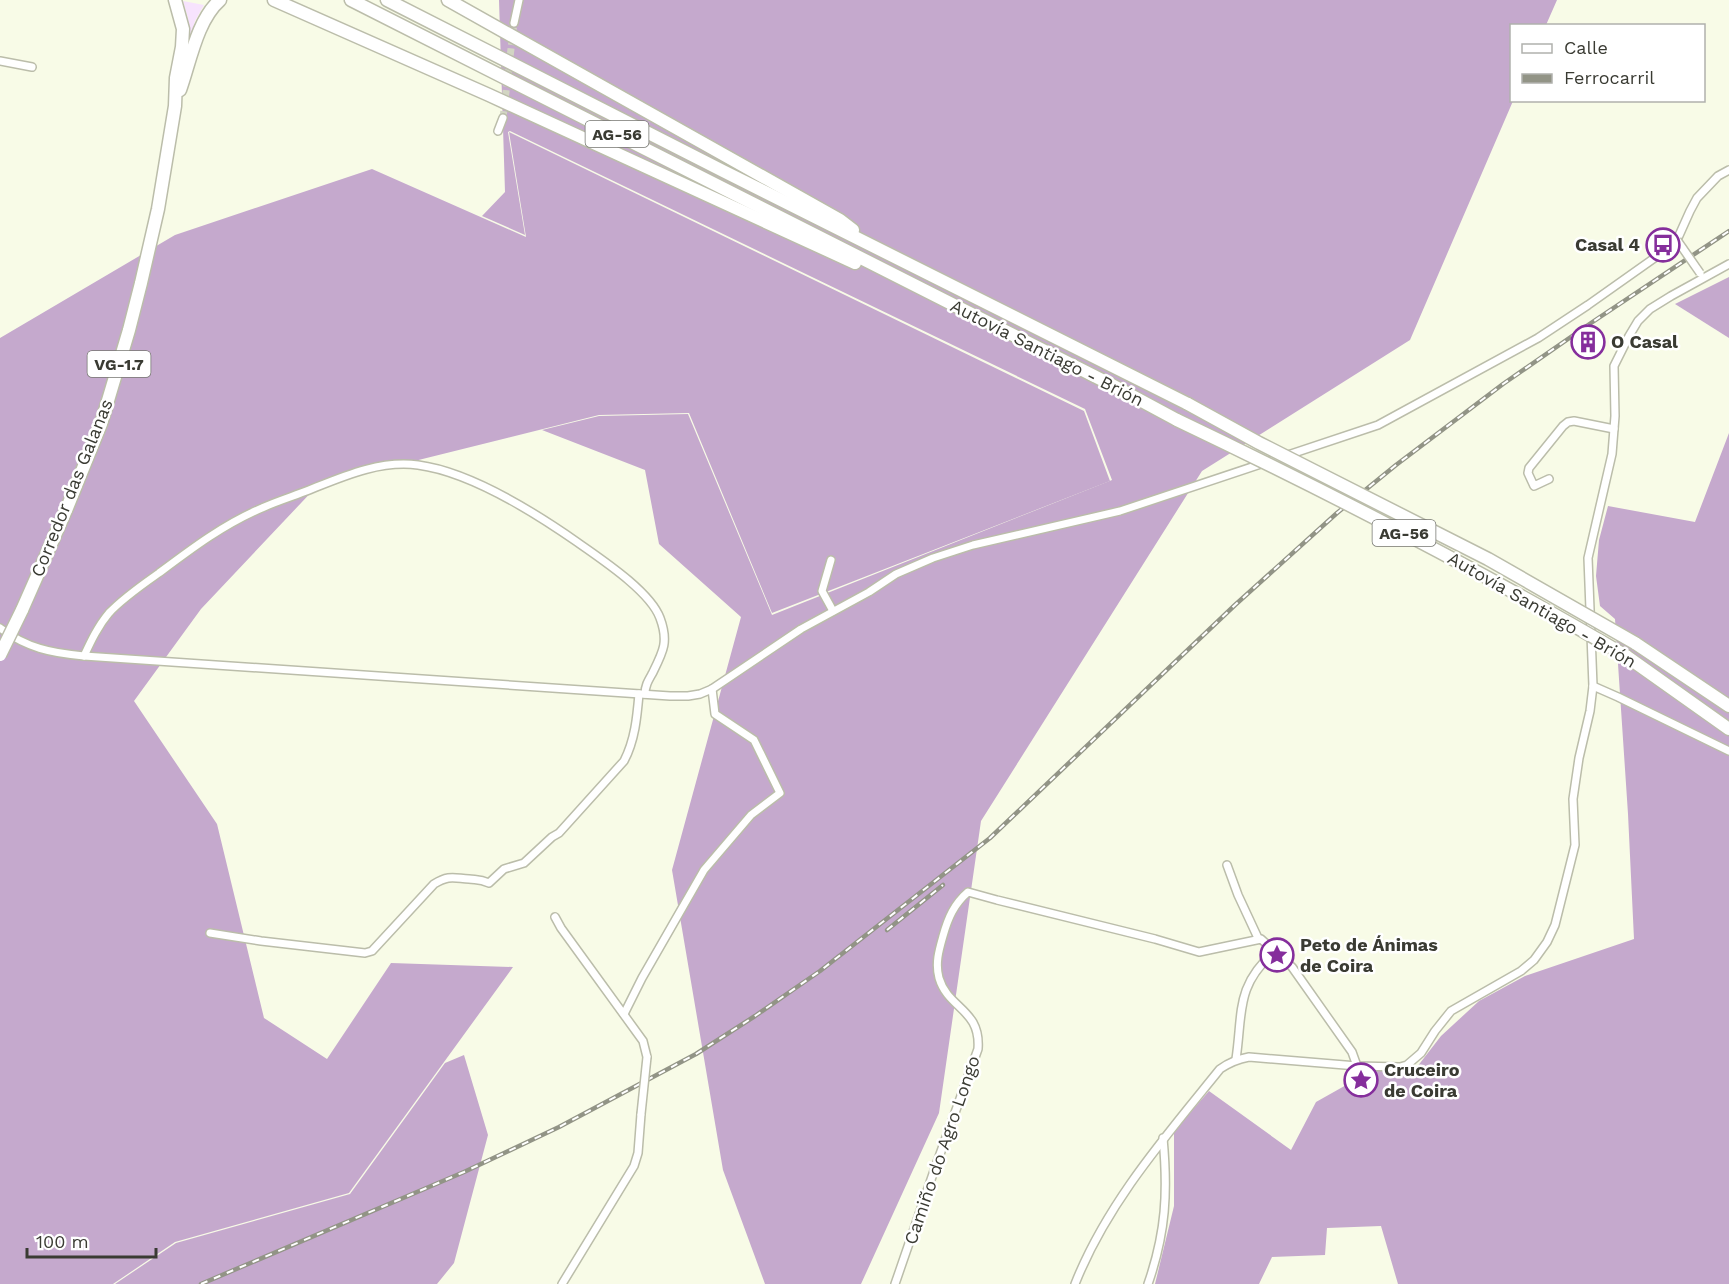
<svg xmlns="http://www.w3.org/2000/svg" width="1729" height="1284" font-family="'Work Sans',sans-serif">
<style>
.green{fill:#f7e3fd}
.forest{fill:#c5a9cd}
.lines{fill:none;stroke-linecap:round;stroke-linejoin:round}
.street-tunnel{stroke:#d2d5c3;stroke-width:7;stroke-dasharray:7 3.5;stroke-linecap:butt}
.street-casing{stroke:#bbbdaa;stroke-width:10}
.highway-casing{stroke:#bbbdaa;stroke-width:15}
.street{stroke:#fff;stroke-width:7}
.highway{stroke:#fff;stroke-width:12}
.rail-casing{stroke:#929486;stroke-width:4.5}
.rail{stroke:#fff;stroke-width:2;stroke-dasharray:7;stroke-linecap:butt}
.street-bridge-casing{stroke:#bbbdaa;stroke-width:10;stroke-linecap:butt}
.highway-bridge-casing{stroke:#bbbdaa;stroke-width:15;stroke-linecap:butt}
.street-bridge{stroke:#fff;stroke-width:7}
.highway-bridge{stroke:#fff;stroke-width:12}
.labels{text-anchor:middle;stroke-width:5;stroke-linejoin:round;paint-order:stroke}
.shield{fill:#fff;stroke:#757670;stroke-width:1.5}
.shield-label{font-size:16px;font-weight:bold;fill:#3a3b33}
.poi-label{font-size:18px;font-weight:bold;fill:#3a3b33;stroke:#fff;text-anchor:start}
.street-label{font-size:18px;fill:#3a3b33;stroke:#fff}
</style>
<rect width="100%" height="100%" fill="#f8fbe7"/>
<!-- green -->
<polygon class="green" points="183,1 204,5 195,21 189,45 188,18"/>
<!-- forest -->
<g class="forest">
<polygon points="499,0 1557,0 1546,25 1512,26 1512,100 1513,101 1410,340 1202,471 981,821 939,1113 861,1284 765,1284 723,1170 672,870 741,617 659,544 645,470 542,430 599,416 688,414 772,615 1112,480 1085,409 510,131 508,132 525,235 482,216 505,192"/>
<polygon points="509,132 1084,411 1110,481 772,613 689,413 599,415 318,485 201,609 134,701 217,824 264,1018 327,1059 391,963 513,967 349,1193 175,1242 113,1284 0,1284 0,338 175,235 372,169 526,237"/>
<polygon points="1729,277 1729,338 1675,304"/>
<polygon points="1729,433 1729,1284 1398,1284 1381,1226 1327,1228 1325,1255 1272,1257 1259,1284 1155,1284 1174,1206 1174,1131 1209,1091 1291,1150 1316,1102 1348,1084 1363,1082 1365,1070 1406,1071 1417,1067 1441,1036 1479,1001 1525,976 1634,939 1628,814 1615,619 1600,606 1596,576 1599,540 1608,506 1695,522"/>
<polygon points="464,1055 488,1135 454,1263 437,1284 115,1284 176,1243 350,1194 445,1063"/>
</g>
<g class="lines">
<!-- street-tunnel -->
<polyline class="street-tunnel" points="503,118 514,23"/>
<defs>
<g id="street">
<polyline points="514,23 519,0"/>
<polyline points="0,61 32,67"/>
<polyline points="498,131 503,118"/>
<polyline points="1549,479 1534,486 1528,473 1529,468 1563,426 1568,422 1574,421 1614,429"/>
<polyline points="831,560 822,591 833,611"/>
<path d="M0,628C27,648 51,653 84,656L670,696H688L700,694L712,689L801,629L869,592L896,574L933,558L973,545L1120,511L1378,425L1538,338L1588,305L1663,252L1677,240L1690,211L1697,198L1718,176L1729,170"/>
<path d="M84,656C91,641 98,626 109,613C123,598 142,585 159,573C191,549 224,524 262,508C277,501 294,496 309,490C344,476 380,460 418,465C471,472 534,512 577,542C601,559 650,591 660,618C669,642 663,652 652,674C648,681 645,686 645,694"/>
<polyline points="1593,686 1618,697 1729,751"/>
<polyline points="1227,865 1238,895 1258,938"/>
<polyline points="555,917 561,928 643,1041 647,1057"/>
<path d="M210,933L261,941L365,953L372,951L434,884C449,875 453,878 469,879C478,880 480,879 489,883L504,869L524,863L552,837L559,833L624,761C635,740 637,717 639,694"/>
<polyline points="624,1014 642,978 704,870 751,815 780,793 754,740 715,714 712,689"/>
<path d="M1236,1059C1243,1012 1235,986 1275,951"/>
<polyline points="562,1284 634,1166 638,1153 641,1114"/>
<path d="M895,1284L935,1168L978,1049C981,1009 948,1009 939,978C935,963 939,950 943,936C948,918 954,904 968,892L997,900L1155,939L1199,952L1261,939L1292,967L1352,1052L1357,1066"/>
<path d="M1075,1284C1107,1203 1166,1136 1220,1069C1230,1062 1238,1059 1249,1057L1357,1066L1400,1067L1407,1065L1421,1053L1435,1031L1451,1011L1521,971L1534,960L1547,942L1555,925L1575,845L1573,799L1579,758L1590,711L1593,686L1588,558L1612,454L1615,416L1614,366L1629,336L1638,321L1650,309L1671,296L1729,264"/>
<path d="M1148,1284C1166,1232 1168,1192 1163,1138"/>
</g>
<g id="highway">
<polyline points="274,0 489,95 855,263"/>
<polyline points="351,0 1112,385 1177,420"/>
<polyline points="387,0 723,171 1188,404"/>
<polyline points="448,0 840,220 853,230"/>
<path d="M180,90C190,62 197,20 220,0"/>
<polyline points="22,610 67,508 101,424 129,330 141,283 158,209 175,106 176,78 182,47 183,29 175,0"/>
<polyline points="1635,643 1729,706"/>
<polyline points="1626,656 1729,729"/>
</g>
</defs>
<!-- street casing -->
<use href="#street" class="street-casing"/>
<!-- highway casing -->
<use href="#highway" class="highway-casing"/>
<!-- street -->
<use href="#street" class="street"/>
<!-- highway -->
<use href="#highway" class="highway"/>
<defs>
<g id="rail">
<polyline points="887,930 943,885"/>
<polyline points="201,1284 464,1172 559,1127 696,1054 755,1016 820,971 990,838 1235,605 1337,513 1396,465 1503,384 1591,323 1729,231"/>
</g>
</defs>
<!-- rail casing -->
<use href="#rail" class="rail-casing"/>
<!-- rail -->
<use href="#rail" class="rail"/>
<defs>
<g id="street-bridge">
<polyline points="1677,240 1700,273"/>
<polyline points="641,1114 647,1057"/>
</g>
<g id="highway-bridge">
<polyline points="1188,404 1259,443 1488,559 1635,643"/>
<path d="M1177,420C1330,493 1480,570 1626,656"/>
<polyline points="0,655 22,610"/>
</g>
</defs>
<!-- street-bridge casing -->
<use href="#street-bridge" class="street-bridge-casing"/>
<!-- highway-bridge casing -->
<use href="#highway-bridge" class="highway-bridge-casing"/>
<!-- street-bridge -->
<use href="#street-bridge" class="street-bridge"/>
<!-- highway-bridge -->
<use href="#highway-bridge" class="highway-bridge"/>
</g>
<!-- icons -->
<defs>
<symbol id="bus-ring" viewBox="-11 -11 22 22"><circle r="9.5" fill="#fff" stroke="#852e9c" stroke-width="1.5"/><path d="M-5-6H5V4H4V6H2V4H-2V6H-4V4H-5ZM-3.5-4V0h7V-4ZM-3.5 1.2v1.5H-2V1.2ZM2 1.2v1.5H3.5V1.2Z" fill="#852e9c"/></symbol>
<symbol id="building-ring" viewBox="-11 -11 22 22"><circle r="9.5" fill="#fff" stroke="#852e9c" stroke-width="1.5"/><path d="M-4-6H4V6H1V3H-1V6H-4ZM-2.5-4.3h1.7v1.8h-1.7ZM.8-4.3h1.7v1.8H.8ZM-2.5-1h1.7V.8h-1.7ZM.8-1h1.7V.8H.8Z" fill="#852e9c"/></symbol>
<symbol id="sight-ring" viewBox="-11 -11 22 22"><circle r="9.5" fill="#fff" stroke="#852e9c" stroke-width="1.5"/><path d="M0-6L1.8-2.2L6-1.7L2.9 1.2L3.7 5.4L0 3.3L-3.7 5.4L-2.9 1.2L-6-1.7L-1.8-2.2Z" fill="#852e9c"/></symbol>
</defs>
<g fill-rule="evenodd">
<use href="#bus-ring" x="1644" y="226" width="38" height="38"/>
<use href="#building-ring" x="1569" y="323" width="38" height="38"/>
<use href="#sight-ring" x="1258" y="936" width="38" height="38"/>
<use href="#sight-ring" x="1342" y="1061" width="38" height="38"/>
</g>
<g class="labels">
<!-- shield labels -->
<g class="shield">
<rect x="585.5" y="121" width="63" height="26" rx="4.5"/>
<rect x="87.5" y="351" width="63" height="26" rx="4.5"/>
<rect x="1372.5" y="520" width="63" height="26" rx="4.5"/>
</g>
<g class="shield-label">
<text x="617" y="140">AG-56</text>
<text x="119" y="370">VG-1.7</text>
<text x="1404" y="539">AG-56</text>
</g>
<!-- poi labels -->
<g class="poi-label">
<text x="1640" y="251" text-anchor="end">Casal 4</text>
<text x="1611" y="348">O Casal</text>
<text x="1300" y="951">Peto de Ánimas<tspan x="1300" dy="21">de Coira</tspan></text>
<text x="1384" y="1076">Cruceiro<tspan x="1384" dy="21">de Coira</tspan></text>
</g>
<!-- street labels -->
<g class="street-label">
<text transform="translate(1047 353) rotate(27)" y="6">Autovía Santiago - Brión</text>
<text transform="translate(72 488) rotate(-68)" y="6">Corredor das Galanas</text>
<text transform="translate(1542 610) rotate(30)" y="6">Autovía Santiago - Brión</text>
<text transform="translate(942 1150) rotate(-71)" y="6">Camiño do Agro Longo</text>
</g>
</g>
<!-- legend -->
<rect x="1510" y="24" width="195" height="78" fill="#ffffff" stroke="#b0b1ad" stroke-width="1.5"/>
<rect x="1522" y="44" width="30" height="9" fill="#ffffff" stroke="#b0b1ad" stroke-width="1.5"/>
<text x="1564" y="54" font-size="18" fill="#3a3b33">Calle</text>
<rect x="1522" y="74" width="30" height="9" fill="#929486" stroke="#b0b1ad" stroke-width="1.5"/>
<text x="1564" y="84" font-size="18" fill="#3a3b33">Ferrocarril</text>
<!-- scale -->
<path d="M27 1248v9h129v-9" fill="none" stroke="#3a3b33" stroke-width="3"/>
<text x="36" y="1248" font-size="18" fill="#3a3b33" stroke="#ffffff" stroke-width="4.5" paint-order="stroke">100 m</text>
</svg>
